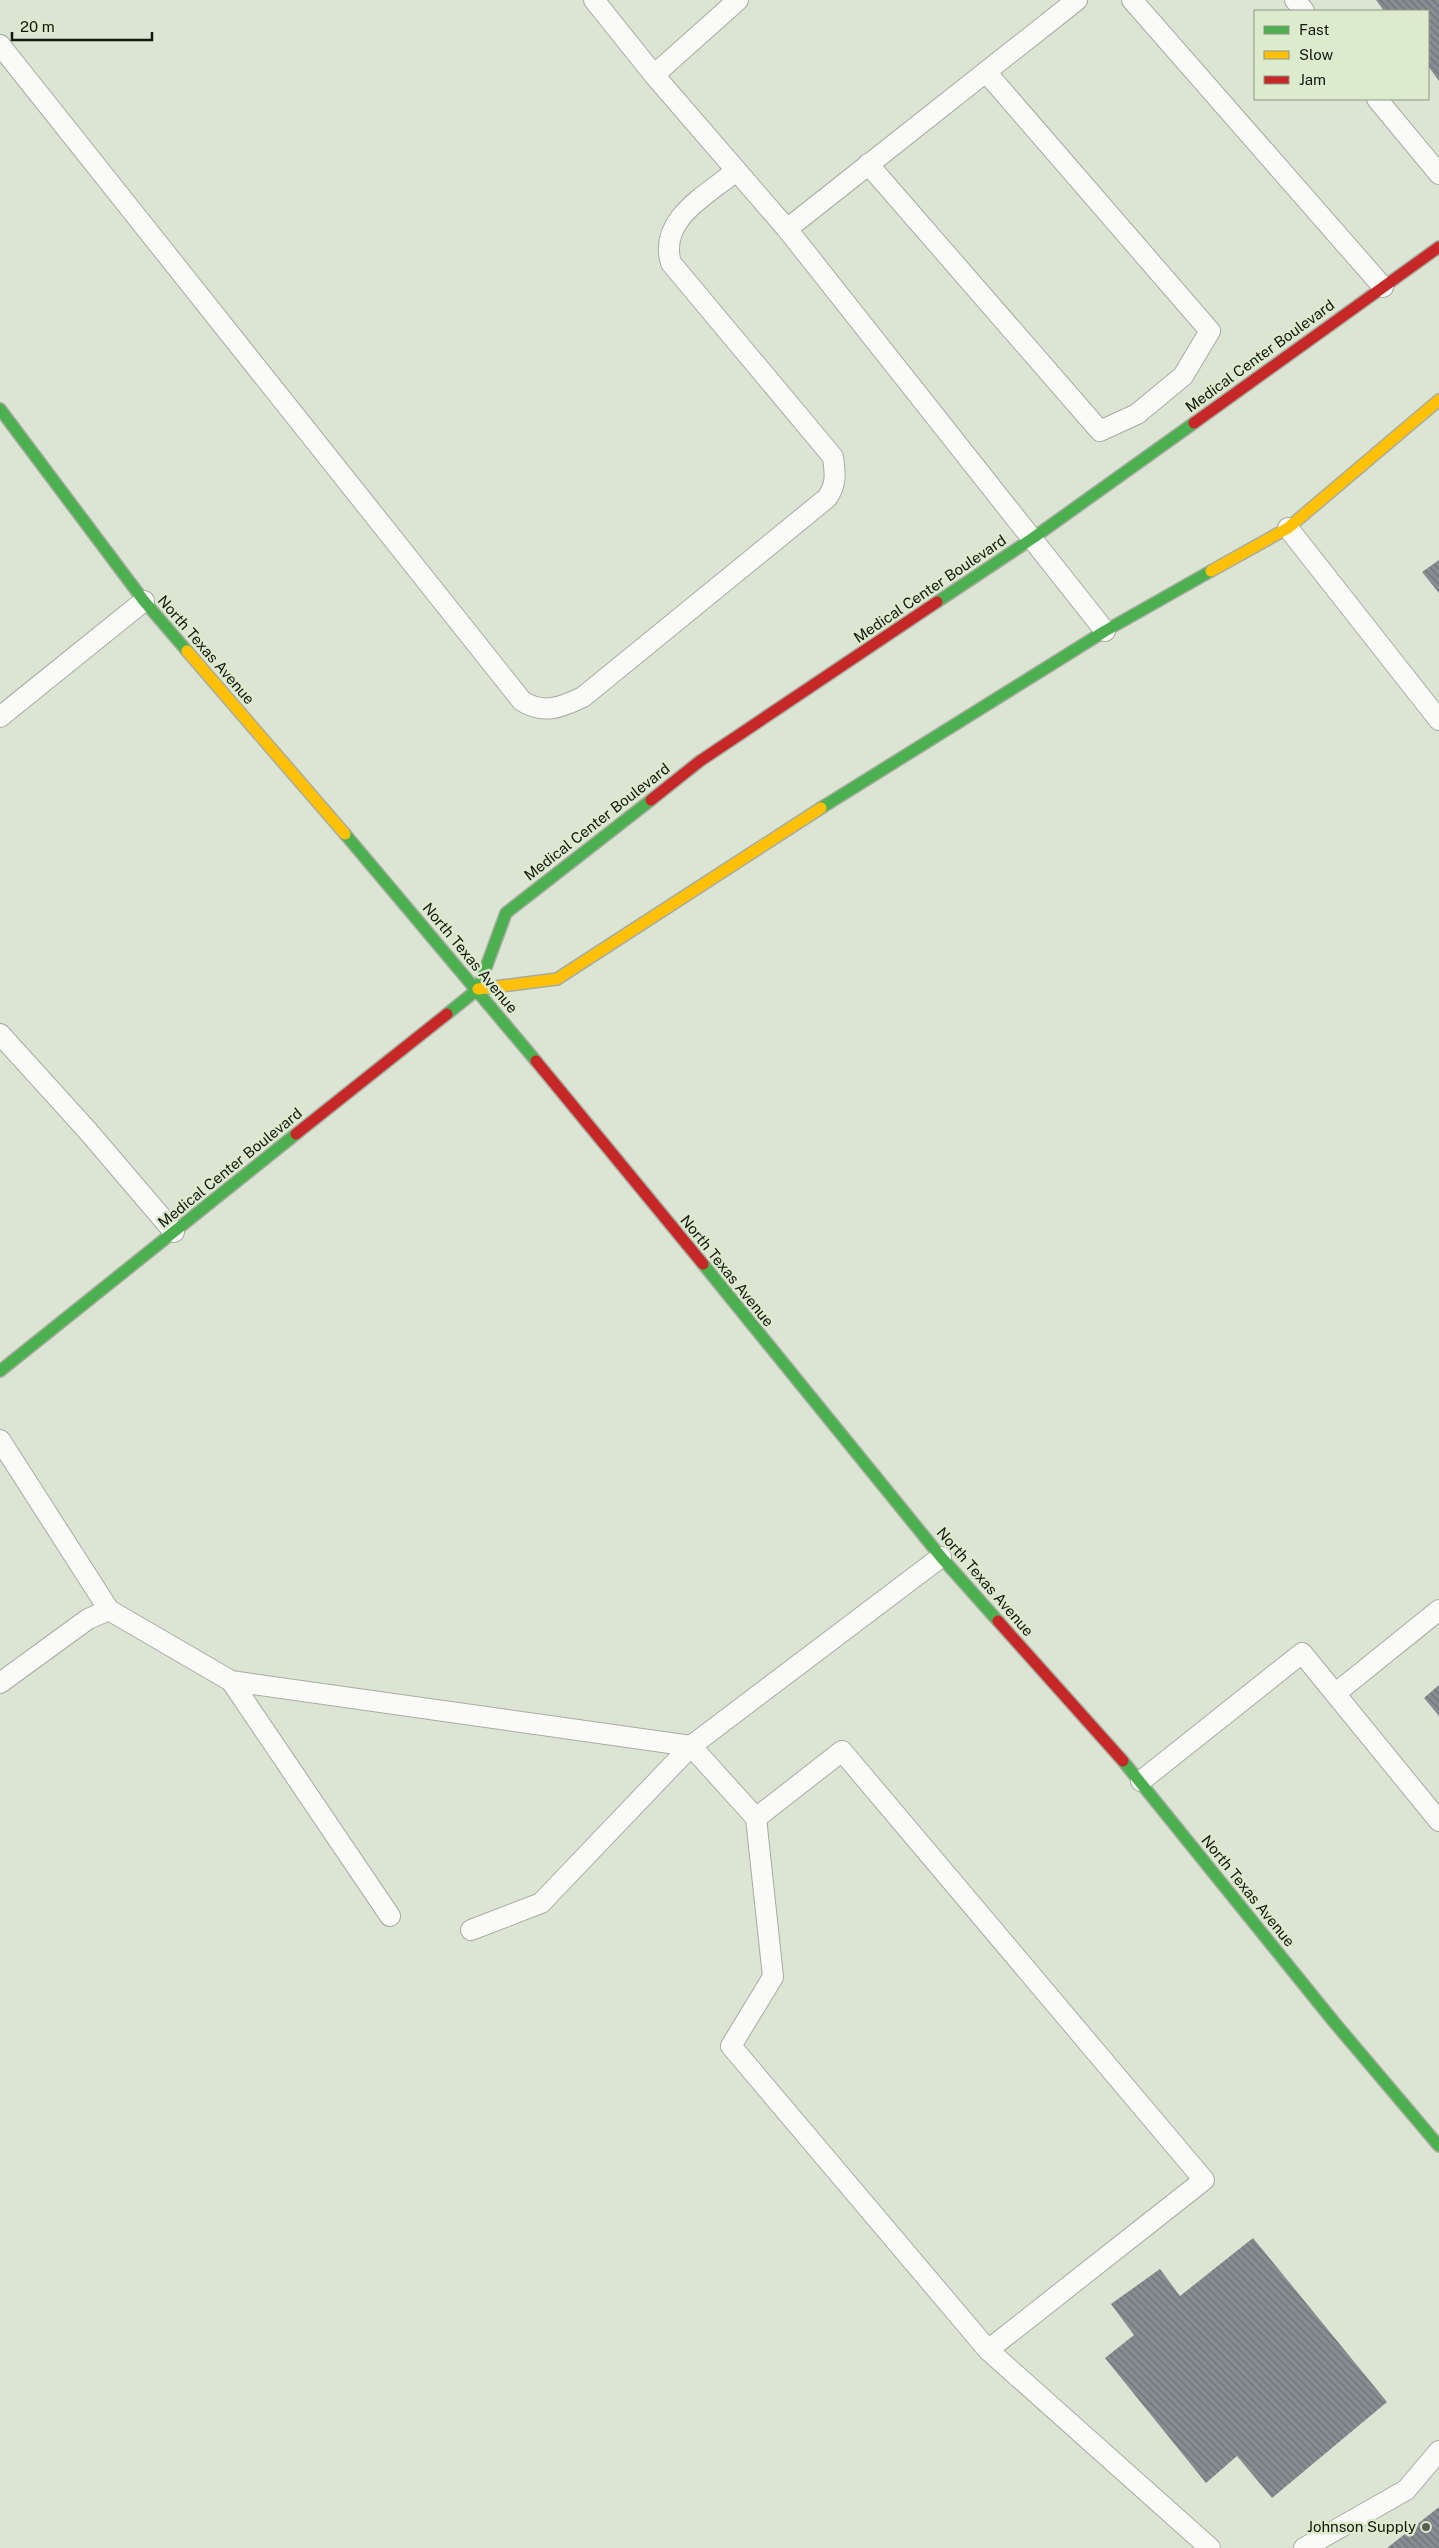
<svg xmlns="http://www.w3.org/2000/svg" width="1439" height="2548" font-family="'Public Sans',sans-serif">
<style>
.building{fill:url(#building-back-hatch)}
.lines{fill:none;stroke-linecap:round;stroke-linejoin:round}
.lane-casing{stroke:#a7ada1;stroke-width:22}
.fast-casing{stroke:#a7ada1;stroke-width:14}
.slow-casing{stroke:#a7ada1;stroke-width:14}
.jam-casing{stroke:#a7ada1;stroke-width:14}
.lane{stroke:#fafbf9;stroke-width:20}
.fast{stroke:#4caf50;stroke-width:11}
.slow{stroke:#ffc107;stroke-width:11}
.jam{stroke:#c62828;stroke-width:11}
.poi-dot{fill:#595f53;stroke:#dceace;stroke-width:2}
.labels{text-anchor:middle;stroke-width:5;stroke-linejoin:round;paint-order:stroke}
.street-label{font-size:15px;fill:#13180e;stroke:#dceace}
.poi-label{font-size:15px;fill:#13180e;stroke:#dceace;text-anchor:end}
</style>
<defs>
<pattern id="building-back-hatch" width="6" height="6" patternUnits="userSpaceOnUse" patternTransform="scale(1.25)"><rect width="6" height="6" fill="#888d92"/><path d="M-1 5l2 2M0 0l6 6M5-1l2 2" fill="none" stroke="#6e7276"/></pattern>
</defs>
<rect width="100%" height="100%" fill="#dce4d4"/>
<!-- building -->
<g class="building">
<polygon points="1376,0 1439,0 1439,81 1428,66 1428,11 1384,11"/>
<polygon points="1439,560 1439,593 1422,572"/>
<polygon points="1439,1685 1439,1716 1424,1698"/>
<polygon points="1253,2238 1387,2402 1272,2498 1237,2456 1206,2483 1105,2358 1134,2335 1111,2304 1160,2269 1180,2296"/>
<polygon points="1439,2507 1439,2548 1387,2548"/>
</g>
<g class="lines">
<defs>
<g id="lane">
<polyline points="594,0 654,75 787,229 1105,631"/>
<polyline points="1132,0 1383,287"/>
<polyline points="1295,0 1304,11"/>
<path d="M0,45L522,701C544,715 562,707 583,697L827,498C837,484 835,473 833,457L671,263C658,219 707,195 736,171"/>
<polyline points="654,75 738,0"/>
<polyline points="1377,99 1439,174"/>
<polyline points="868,164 1100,431 1137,414 1183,376 1210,331 986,72"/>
<polyline points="787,229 1077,0"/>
<polyline points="1288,528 1439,720"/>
<polyline points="0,717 144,601"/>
<polyline points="0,1034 87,1130 174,1232"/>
<polyline points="0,1440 109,1610 231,1681 691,1746 756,1818 773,1977 731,2046 988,2350 1210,2548"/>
<polyline points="231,1681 390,1916"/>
<polyline points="0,1683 88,1619 109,1610"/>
<polyline points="1336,1693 1439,1610"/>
<polyline points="1141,1781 1302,1653 1439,1821"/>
<polyline points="756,1818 842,1751 1204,2180 988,2350"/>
<polyline points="471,1930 541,1903 691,1746 941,1557"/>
<polyline points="1304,2548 1406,2490 1439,2451"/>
</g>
<g id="fast">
<polyline points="0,409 144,601 187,651"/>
<polyline points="937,602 1033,538 1194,423"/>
<polyline points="821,808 1105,631 1211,571"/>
<polyline points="345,834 536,1061"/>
<polyline points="447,1014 478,989 506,913 651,800"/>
<polyline points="703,1264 941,1557 998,1621"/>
<polyline points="0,1371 296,1134"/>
<polyline points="1123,1761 1334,2022 1439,2146"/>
</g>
<g id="slow">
<polyline points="1211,571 1288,528 1439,400"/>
<polyline points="187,651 345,834"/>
<polyline points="478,989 557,979 821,808"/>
</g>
<g id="jam">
<polyline points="1194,423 1439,247"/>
<polyline points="651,800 700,761 937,602"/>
<polyline points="536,1061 703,1264"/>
<polyline points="296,1134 447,1014"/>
<polyline points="998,1621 1123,1761"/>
</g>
</defs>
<!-- lane casing -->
<use href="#lane" class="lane-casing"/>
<!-- fast casing -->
<use href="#fast" class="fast-casing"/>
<!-- slow casing -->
<use href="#slow" class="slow-casing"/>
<!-- jam casing -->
<use href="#jam" class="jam-casing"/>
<!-- lane -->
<use href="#lane" class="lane"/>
<!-- fast -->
<use href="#fast" class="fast"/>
<!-- slow -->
<use href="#slow" class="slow"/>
<!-- jam -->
<use href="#jam" class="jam"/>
</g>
<!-- markers -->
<circle class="poi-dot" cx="1426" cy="2527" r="5"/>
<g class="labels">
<!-- street labels -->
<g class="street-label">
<text transform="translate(1260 356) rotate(-36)" y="5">Medical Center Boulevard</text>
<text transform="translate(930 589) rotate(-34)" y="5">Medical Center Boulevard</text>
<text transform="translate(206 650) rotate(49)" y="5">North Texas Avenue</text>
<text transform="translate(597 822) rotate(-38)" y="5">Medical Center Boulevard</text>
<text transform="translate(470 958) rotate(50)" y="5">North Texas Avenue</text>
<text transform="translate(230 1168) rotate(-39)" y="5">Medical Center Boulevard</text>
<text transform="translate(727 1271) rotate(51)" y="5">North Texas Avenue</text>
<text transform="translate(985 1582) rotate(49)" y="5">North Texas Avenue</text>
<text transform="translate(1248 1891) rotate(51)" y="5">North Texas Avenue</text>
</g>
<!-- poi labels -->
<g class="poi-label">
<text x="1416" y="2532">Johnson Supply</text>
</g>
</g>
<!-- legend -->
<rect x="1254" y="10" width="175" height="90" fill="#dceace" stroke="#8c9681"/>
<rect x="1264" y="26" width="25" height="8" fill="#4caf50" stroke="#8c9681"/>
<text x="1299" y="35" font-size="15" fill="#13180e">Fast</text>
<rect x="1264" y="51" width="25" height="8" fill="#ffc107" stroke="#8c9681"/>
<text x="1299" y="60" font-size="15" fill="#13180e">Slow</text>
<rect x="1264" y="76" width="25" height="8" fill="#c62828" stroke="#8c9681"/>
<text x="1299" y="85" font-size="15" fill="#13180e">Jam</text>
<!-- scale -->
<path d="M12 32v8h140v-8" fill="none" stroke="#13180e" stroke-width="2.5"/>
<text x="20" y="32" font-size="15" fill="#13180e" stroke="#dceace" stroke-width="4" paint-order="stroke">20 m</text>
</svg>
